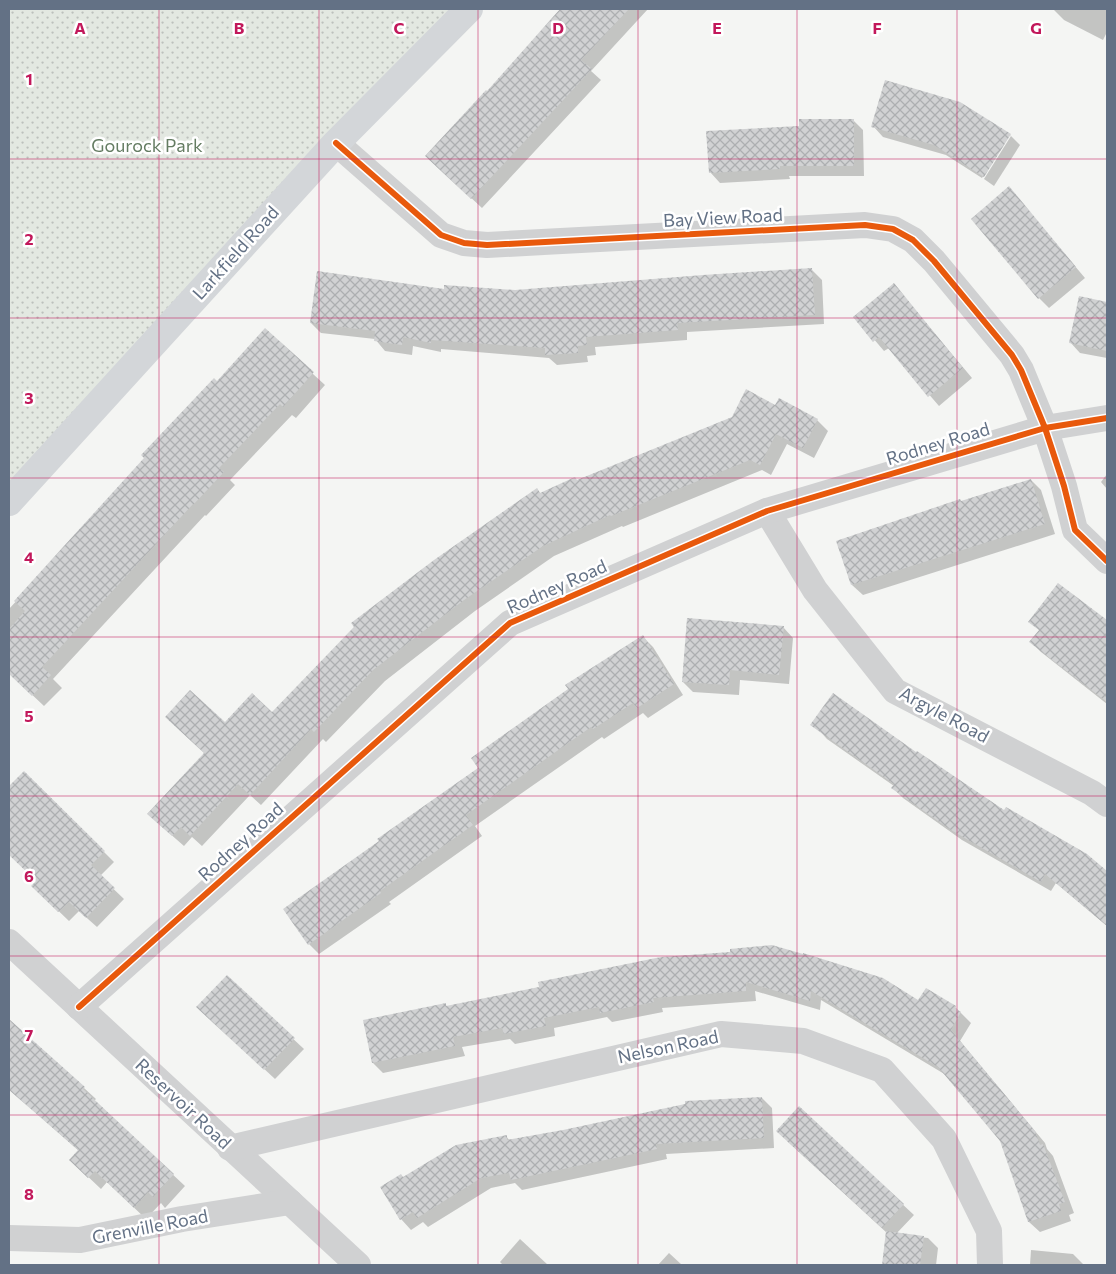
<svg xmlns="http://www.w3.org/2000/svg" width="1116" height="1274" font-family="Commissioner,sans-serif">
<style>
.grass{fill:url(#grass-dots)}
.shadow{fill:#0003}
.building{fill:url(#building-cross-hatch)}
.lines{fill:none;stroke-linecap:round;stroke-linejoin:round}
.street{stroke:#d0d1d2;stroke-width:26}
.secondary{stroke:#d3d6d9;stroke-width:28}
.cycleway-casing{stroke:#fff;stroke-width:9}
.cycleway{stroke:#e8590c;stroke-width:6}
.grid{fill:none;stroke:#c2185b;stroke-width:1;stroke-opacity:0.55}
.labels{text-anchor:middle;stroke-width:5;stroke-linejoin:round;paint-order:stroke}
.park-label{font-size:18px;fill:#647c62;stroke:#fff}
.street-label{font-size:18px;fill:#637185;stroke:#fff}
.grid-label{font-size:16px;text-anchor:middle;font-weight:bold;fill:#c2185b;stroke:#fff;stroke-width:5;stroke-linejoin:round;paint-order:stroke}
</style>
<defs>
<pattern id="grass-dots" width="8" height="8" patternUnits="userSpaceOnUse" patternTransform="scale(1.25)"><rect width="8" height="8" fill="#e3e8e1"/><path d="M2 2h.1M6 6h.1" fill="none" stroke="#bcc0bc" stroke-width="1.8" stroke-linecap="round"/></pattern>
<pattern id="building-cross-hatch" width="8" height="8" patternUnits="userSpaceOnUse" patternTransform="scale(1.25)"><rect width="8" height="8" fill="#d1d2d3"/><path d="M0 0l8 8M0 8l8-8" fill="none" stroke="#adafb1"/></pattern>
</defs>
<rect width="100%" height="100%" fill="#f4f5f3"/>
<!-- grass -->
<polygon class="grass" points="9,9 469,9 9,502"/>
<!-- shadow -->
<g class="shadow">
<polygon points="563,9 648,9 591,71 601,80 482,208 437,166 487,93"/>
<polygon points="1053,9 1107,9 1107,32 1103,40 1064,20"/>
<polygon points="961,104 1011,136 1008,136 982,178 946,155 883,137 873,126"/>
<polygon points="853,120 863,130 864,176 789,176 790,179 720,183 710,172 800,127"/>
<polygon points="1011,136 1020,145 994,186 984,179"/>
<polygon points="1009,188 1085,278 1049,308 1039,298"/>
<polygon points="812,270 822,280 824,324 687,332 687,340 595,347 596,355 587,356 588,362 557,365 549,358 441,349 441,352 413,346 412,355 385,351 375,339 321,333 311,323 445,290 515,291"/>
<polygon points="894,285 972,378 939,406 889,348 884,351 855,317"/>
<polygon points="1080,298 1107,303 1107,358 1080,353 1070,342"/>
<polygon points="265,330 325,385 296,418 292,415 230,480 235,485 206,516 205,515 53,679 62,688 44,706 9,673 9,609"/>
<polygon points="776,407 817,420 828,431 814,458 787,444 771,475 762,470 623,527 622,526 554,556 475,611 385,681 326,742 323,739 261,805 250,795 202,846 192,837 184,846 160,825 225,724 272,714 537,489 541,494 578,481"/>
<polygon points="1107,474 1107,489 1101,482"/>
<polygon points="1031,480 1041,490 1055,534 863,595 852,585 838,541"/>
<polygon points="1058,584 1107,622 1107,704 1041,652 1031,642 1040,631 1030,621"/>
<polygon points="783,627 793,638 789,684 740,680 739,695 693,692 683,682"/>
<polygon points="643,637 653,647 683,695 648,718 643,713 604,739 602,737 475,826 482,836 389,902 391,904 319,954 309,944 380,842 479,768 569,690"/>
<polygon points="817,728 916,754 1004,812 1087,855 1107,872 1107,926 1056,883 1051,891 962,840 903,798 893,788 894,786 827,739"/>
<polygon points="24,772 114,862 100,876 124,899 97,927 79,911 69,921 43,896 38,881 9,854 9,785 10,787"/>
<polygon points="662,958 955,1007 971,1023 960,1041 1045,1143 1047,1149 1053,1156 1074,1213 1069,1215 1071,1221 1040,1232 1029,1222 1001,1141 946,1075 821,1000 820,1010 755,991 756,1001 662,1008 663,1012 612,1022 607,1017 554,1028 555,1036 515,1044 510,1039 462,1047 465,1056 383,1073 373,1063 364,1021 446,1005 447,1007 540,988"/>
<polygon points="227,977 304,1049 275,1079 208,1017"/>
<polygon points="9,1020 84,1088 96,1099 94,1101 185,1186 165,1208 161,1203 146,1219 107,1182 101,1189 82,1171 79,1151 9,1089"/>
<polygon points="762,1098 772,1108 774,1148 666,1154 667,1159 522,1190 515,1183 491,1188 428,1227 423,1222 411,1230 401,1219 403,1178 506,1136 510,1141"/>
<polygon points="799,1108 914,1215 896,1234 928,1238 938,1248 936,1265 883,1265 887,1233 787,1141"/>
<polygon points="520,1239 548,1265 503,1265 500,1262"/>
<polygon points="1031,1250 1073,1254 1084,1265 1030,1265"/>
<polygon points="669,1253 682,1265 658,1265"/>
</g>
<!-- building -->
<g class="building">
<polygon points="560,9 629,9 581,60 592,69 471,199 425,156 486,90 487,91"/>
<polygon points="885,80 960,102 1011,134 984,177 934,145 871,127"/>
<polygon points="799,119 854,119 854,166 780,166 780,169 709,173 706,131 799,126"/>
<polygon points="1009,186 1076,267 1038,299 971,219"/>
<polygon points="812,268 815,315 677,323 678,330 586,337 587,345 578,346 578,353 545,355 545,348 431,340 431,343 403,337 402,345 374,341 375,331 310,323 317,271 444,289 444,285 515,290 703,275"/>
<polygon points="894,283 963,368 928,397 879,337 873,342 853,317"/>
<polygon points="1079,296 1107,302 1107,351 1069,343"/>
<polygon points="265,328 314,372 283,407 280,404 219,468 224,472 193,505 193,504 42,667 51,675 32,696 9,674 9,629 25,611 14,601 144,458 141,455 214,378 217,381"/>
<polygon points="746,389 775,405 779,398 818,419 803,448 776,434 760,465 750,460 611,516 610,515 543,546 464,600 373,670 314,732 311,729 250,795 238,784 190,836 181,827 172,836 147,814 204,753 165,717 190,690 225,722 252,693 272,712 354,627 351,623 434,560 537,488 540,493 575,477 577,480 732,417"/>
<polygon points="1031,479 1045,524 851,585 836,541 960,499 961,501"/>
<polygon points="1058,583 1107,620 1107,702 1029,642 1039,630 1028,622"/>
<polygon points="687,618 784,626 779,675 730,670 729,685 682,682"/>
<polygon points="643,635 674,684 637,708 633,703 593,729 591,727 466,815 473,825 380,891 381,893 308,945 283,909 379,841 377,839 478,768 471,758 568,689 565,685"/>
<polygon points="833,693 916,752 917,751 1004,810 1006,807 1087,854 1107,871 1107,926 1045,874 1041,882 951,830 891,788 894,784 810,725"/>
<polygon points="24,771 105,851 91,865 115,888 86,918 69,902 58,912 31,886 36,881 9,855 9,786"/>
<polygon points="772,945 803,954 803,953 883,978 918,1000 926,988 956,1006 955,1008 961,1012 951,1030 1035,1131 1040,1145 1043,1144 1065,1202 1059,1204 1061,1211 1028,1222 1000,1141 938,1067 811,991 810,1001 746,982 746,991 653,998 654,1002 600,1013 599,1007 544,1018 546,1026 504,1034 502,1028 453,1037 455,1046 372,1063 363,1020 446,1003 446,1006 539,987 538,982 661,957 730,952 730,949"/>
<polygon points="227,975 295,1038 264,1070 196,1007"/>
<polygon points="9,1019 85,1087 83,1089 174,1174 153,1197 148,1192 134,1208 95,1171 88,1178 69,1160 78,1150 9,1090"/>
<polygon points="762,1097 764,1138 656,1144 657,1149 511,1180 509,1173 481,1178 417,1218 413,1212 400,1220 380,1187 401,1174 403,1177 456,1145 507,1135 507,1140 563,1130 685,1104 685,1101"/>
<polygon points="799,1106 904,1204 882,1228 776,1131"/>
<polygon points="886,1231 924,1236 920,1265 882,1265"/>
</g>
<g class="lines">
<!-- street -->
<g class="street">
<polyline points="336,143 441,235 464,243 487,245 865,225 893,229 913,240 934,261 1012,355 1021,370 1045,428 1064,486 1075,530 1107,561"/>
<polyline points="767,511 815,590 895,691 1092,793 1107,804"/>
<polyline points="9,942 358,1265"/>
<polyline points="79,1007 510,623 767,511 1045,428 1107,418"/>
<polyline points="230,1148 721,1034 803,1041 882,1070 944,1139 989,1231 990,1265"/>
<polyline points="9,1238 80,1240 182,1219 290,1202"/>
</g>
<!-- secondary -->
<polyline class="secondary" points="9,502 336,143 469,9"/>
<defs>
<g id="cycleway">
<polyline points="336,143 441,235 464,243 487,245 865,225 893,229 913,240 934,261 1012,355 1021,370 1045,428 1064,486 1075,530 1107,561"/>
<polyline points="79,1007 510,623 767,511 1045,428 1107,418"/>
</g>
</defs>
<!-- cycleway casing -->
<use href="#cycleway" class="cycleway-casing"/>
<!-- cycleway -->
<use href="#cycleway" class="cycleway"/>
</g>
<!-- grid -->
<path class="grid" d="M159,9V1265M319,9V1265M478,9V1265M638,9V1265M797,9V1265M957,9V1265M9,159H1107M9,318H1107M9,478H1107M9,637H1107M9,796H1107M9,956H1107M9,1115H1107"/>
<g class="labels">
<!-- park labels -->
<g class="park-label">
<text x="147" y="152">Gourock Park</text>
</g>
<!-- street labels -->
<g class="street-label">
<text transform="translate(723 218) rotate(-3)" y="6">Bay View Road</text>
<text transform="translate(236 253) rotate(-48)" y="6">Larkfield Road</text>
<text transform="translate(938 444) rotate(-17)" y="6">Rodney Road</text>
<text transform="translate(557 587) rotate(-24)" y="6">Rodney Road</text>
<text transform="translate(944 715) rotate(28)" y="6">Argyle Road</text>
<text transform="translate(241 842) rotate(-42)" y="6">Rodney Road</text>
<text transform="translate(668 1047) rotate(-12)" y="6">Nelson Road</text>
<text transform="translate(183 1104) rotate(43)" y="6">Reservoir Road</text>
<text transform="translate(150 1227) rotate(-11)" y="6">Grenville Road</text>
</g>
</g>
<g class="grid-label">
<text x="80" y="34">A</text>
<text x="239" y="34">B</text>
<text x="399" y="34">C</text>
<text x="558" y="34">D</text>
<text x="717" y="34">E</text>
<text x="877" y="34">F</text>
<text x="1036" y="34">G</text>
<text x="29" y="85">1</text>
<text x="29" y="245">2</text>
<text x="29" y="404">3</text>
<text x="29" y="563">4</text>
<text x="29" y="722">5</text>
<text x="29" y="882">6</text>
<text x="29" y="1041">7</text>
<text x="29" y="1200">8</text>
</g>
<!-- border -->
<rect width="1116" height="1274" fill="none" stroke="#637185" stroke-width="20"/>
</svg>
